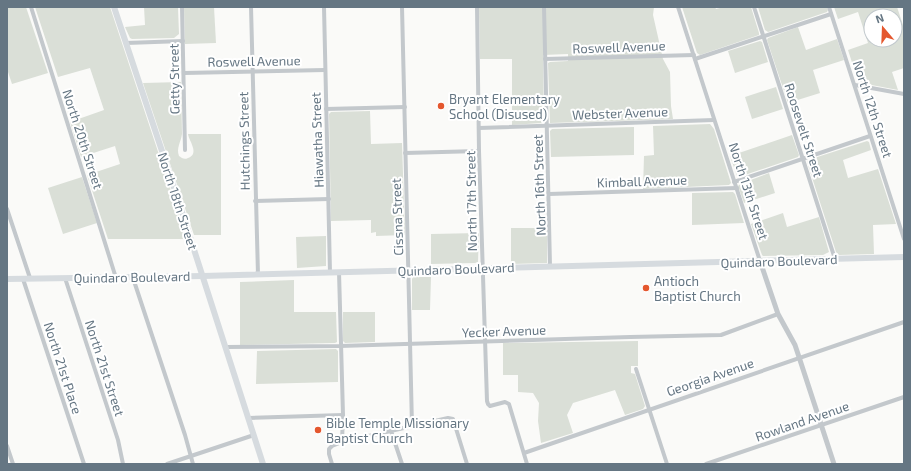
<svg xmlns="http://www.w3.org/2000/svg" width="911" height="471" font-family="'Exo 2',sans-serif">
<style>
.green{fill:#dadfd7;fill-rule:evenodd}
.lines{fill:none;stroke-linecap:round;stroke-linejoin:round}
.minor{stroke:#c3c8cc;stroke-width:4}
.tertiary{stroke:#c3c8cc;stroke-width:5}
.secondary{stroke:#d6dbdf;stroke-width:6}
.poi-dot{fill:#e4572e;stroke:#fff;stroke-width:1.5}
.labels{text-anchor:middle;stroke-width:4;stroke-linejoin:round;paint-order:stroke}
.street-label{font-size:13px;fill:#657683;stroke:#fff}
.poi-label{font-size:13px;fill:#657683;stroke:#fff;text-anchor:start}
</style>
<rect width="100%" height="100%" fill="#fafaf8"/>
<!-- green -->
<g class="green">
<polygon points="7,7 26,7 48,73 12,84 7,69"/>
<polygon points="35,7 110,7 187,239 108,239 87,175 120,164 115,146 81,157 70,122 104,110 90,68 58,77"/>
<polygon points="144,7 178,7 179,34 174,38 132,39 130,38 125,27 145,25"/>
<polygon points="184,7 214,7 216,43 185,44"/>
<polygon points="479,7 654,7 653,15 663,59 670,72 671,106 673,119 550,123 548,63 550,62 568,61 568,54 543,55 544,122 541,123 512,125 512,59 480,59"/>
<polygon points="682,7 715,7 716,9 724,7 751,7 759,33 759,35 700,55 697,53"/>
<polygon points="758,7 827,7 828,10 827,12 768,32 765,30"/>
<path d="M834,7H897L904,28V68L892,72L898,90L861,83L858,81L848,50L868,43L858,12L838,19ZM871,16H895V40H871Z"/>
<polygon points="798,27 806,50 837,39 844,60 813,70 820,93 788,103 767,40 768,38"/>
<polygon points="760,41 762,42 768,62 735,73 728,51"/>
<path d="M181,82L182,134C181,142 176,148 179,156C182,158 184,160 188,158C200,154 189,141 188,134H221V235H194L143,83Z"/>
<polygon points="776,87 783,109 752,119 745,97"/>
<polygon points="370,111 371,144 402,143 405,235 376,236 376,232 371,233 371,220 331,221 329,114 331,112"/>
<polygon points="710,124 714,129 731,183 729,185 643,189 644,156 654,155 653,126"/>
<polygon points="634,127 634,155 551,157 550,131 552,129"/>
<polygon points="792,135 799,155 798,157 739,177 737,176 730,156"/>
<polygon points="867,141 869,142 871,150 843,160 848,178 878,169 896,224 873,225 874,254 839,255 836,252 807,162 808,160"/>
<polygon points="769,173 775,193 744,203 738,186 740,184"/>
<polygon points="82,177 97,223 63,234 48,188"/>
<polygon points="733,192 735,194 744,223 692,225 692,193"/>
<polygon points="783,213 787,227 819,217 829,252 823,255 763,256 762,255 751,224"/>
<polygon points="511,228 547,228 547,263 511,264"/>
<polygon points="479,233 478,262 475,263 431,264 431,234"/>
<polygon points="326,236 326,266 297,268 296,237"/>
<polygon points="413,277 431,277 430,310 412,310 412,279"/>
<polygon points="294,280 294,312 336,312 337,342 335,343 240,345 240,282"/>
<polygon points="343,312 375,312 375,342 345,343 343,341"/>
<polygon points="638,341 638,366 631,366 631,373 635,374 645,406 643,409 625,415 615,390 573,403 567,415 573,433 541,443 538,421 539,403 533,393 518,392 518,375 503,375 503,343"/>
<polygon points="336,349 338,351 338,382 256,384 257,351"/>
</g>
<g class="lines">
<!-- minor -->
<g class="minor">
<polyline points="31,7 116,278"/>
<polyline points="182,7 185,150"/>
<polyline points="251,7 258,275"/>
<polyline points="324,7 330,273"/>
<polyline points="402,7 412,426"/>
<polyline points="477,7 479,151 487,401 488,404 490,406 505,402 509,404 527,464"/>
<polyline points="544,7 550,266"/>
<polyline points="678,7 760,261"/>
<polyline points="754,7 835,259"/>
<polyline points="829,7 904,239"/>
<polyline points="126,43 183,41"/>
<polyline points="545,59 694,55"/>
<polyline points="695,59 831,14"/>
<polyline points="184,73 325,70"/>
<polyline points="855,85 904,94"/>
<polyline points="326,109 405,107"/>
<polyline points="479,128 714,120"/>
<polyline points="405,153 479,151"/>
<polyline points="734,182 870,136"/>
<polyline points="549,194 737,188"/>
<polyline points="255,201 329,199"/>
<polyline points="7,209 30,278"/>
<polyline points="339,272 343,415 342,442"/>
<polyline points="65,278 118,440 123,464"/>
<polyline points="133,278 185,435 193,464"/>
<polyline points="23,279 84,464"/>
<polyline points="226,347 340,346 630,337 721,335 778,314"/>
<polyline points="636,369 667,464"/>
<polyline points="249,418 343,415"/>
<polyline points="391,431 402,464"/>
<polyline points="7,446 13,464"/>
<polyline points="524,453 904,322"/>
<polyline points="167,464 254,435"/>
<polyline points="332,464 329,454 329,449 332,446 342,442 448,418 453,419 467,464"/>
<polyline points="706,464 904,397"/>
</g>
<!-- tertiary -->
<polyline class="tertiary" points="760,261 778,314 795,345 799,357 834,464"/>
<!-- secondary -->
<g class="secondary">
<polyline points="114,7 170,175 263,464"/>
<polyline points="7,279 203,276 904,257"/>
</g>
</g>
<!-- markers -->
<g class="poi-dot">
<circle cx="441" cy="106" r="4"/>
<circle cx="646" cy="288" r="4"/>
<circle cx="318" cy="430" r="4"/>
</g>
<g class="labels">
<!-- street labels -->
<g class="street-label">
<text transform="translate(619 47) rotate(-2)" y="5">Roswell Avenue</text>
<text transform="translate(254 61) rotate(-1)" y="5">Roswell Avenue</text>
<text transform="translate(174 79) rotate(-91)" y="5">Getty Street</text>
<text transform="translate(873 109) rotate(72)" y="5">North 12th Street</text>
<text transform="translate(620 113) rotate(-2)" y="5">Webster Avenue</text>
<text transform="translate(804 130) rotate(72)" y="5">Roosevelt Street</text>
<text transform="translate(83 139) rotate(72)" y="5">North 20th Street</text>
<text transform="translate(317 140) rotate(-92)" y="5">Hiawatha Street</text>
<text transform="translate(244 141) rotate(-91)" y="5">Hutchings Street</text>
<text transform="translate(642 181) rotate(-2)" y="5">Kimball Avenue</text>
<text transform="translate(539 185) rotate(-92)" y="5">North 16th Street</text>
<text transform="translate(749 191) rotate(72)" y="5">North 13th Street</text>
<text transform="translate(178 201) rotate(72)" y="5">North 18th Street</text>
<text transform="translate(471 201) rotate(-91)" y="5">North 17th Street</text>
<text transform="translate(397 217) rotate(-92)" y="5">Cissna Street</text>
<text transform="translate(779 261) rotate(-2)" y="5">Quindaro Boulevard</text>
<text transform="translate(456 269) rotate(-2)" y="5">Quindaro Boulevard</text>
<text transform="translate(132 277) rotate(-1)" y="5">Quindaro Boulevard</text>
<text transform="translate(504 331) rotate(-2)" y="5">Yecker Avenue</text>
<text transform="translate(63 368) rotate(72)" y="5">North 21st Place</text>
<text transform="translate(105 368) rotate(72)" y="5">North 21st Street</text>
<text transform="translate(710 377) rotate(-19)" y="5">Georgia Avenue</text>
<text transform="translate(802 421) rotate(-19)" y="5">Rowland Avenue</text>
</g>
<!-- poi labels -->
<g class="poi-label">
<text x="449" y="104">Bryant Elementary<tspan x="449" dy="15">School (Disused)</tspan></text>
<text x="654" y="286">Antioch<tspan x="654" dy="15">Baptist Church</tspan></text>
<text x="326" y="428">Bible Temple Missionary<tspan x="326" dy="15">Baptist Church</tspan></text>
</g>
</g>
<!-- border -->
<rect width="911" height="471" fill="none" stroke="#657683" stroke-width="16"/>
<!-- north arrow -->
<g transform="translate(883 28) rotate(341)"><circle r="19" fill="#ffffff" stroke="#c1c8cd"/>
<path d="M0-3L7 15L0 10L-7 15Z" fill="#e4572e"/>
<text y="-6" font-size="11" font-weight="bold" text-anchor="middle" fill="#657683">N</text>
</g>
</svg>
